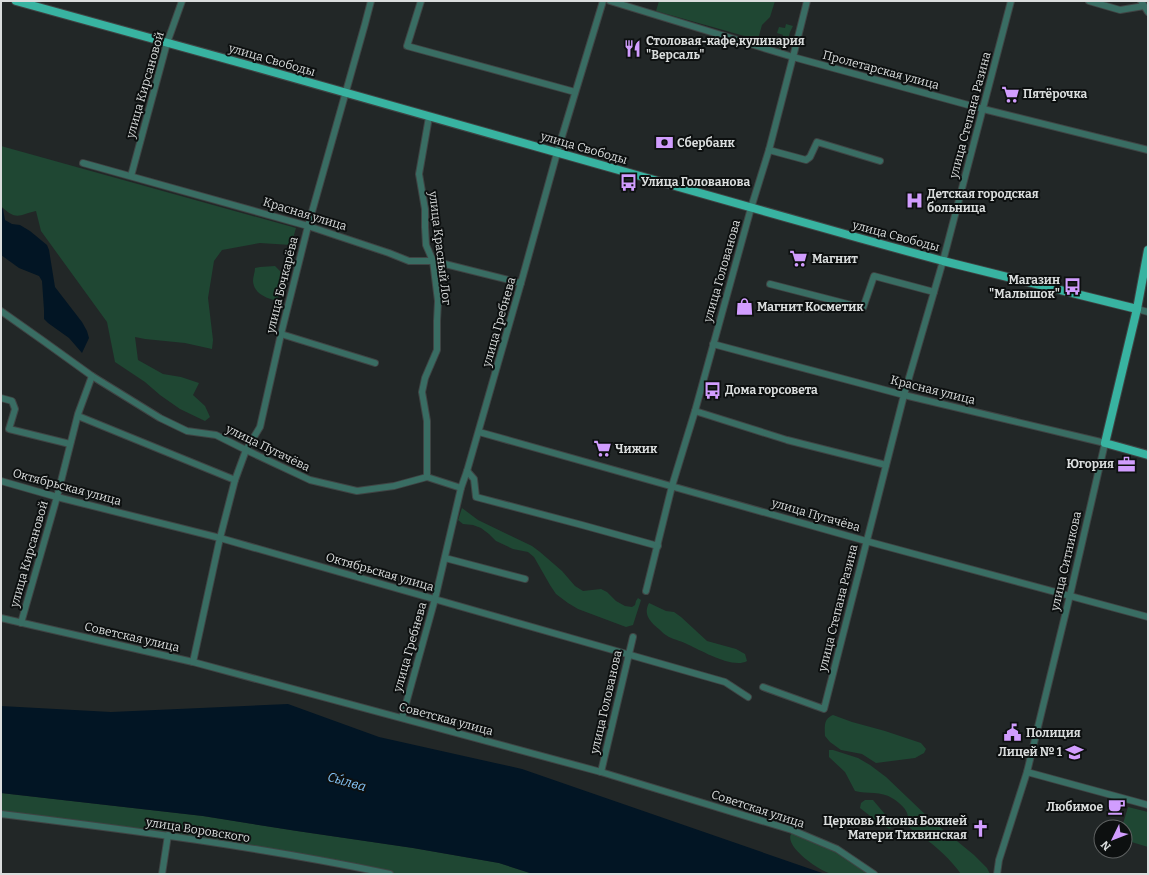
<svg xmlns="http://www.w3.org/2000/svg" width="1149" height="875" font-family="Bitter,serif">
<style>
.green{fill:#1f4733}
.water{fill:#021524}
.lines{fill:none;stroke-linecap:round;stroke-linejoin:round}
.minor-casing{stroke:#3f4444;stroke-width:8}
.major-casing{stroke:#3f4444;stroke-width:10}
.minor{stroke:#396d63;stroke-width:6}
.major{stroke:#38b3a1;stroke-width:8}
.labels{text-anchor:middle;stroke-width:4;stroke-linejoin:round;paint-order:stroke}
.poi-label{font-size:12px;font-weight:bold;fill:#dadddd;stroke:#0d1010;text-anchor:start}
.street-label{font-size:12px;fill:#dadddd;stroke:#0d1010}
.water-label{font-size:13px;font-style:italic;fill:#87c8fc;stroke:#0d1010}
</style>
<rect width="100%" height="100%" fill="#222727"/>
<!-- green -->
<g class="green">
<polygon points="659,1 775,1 770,17 762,25 758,39 755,39 656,11"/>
<polygon points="786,24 793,26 790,32 785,50 779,48 783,35 777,33 779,27 785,28"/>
<path d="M1,146L296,228L291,245L260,243L222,250L214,261L208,298L213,340L212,349L185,343L145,339L135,337L138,360L163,374L181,377L199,383L193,395L205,406L210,417L205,421L180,409L160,395L145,382L115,362L107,322L41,231L36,211C19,215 16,221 1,206Z"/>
<path d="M275,266L285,276L277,301C266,298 254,294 253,281C253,277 255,272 255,268L260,267Z"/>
<polygon points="462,508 478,520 532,546 540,552 562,571 575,586 583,591 601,589 607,592 616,601 625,606 632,607 635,605 636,601 638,598 641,600 633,625 626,627 578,609 568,603 556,594 550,585 534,557 528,552 513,549 496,541 489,534 481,528 473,525 463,524 458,520"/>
<path d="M649,603L666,611L674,612L681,617L707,641L736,649L745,654L747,661C733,669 702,651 689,645C682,641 675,640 669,637C665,635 662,632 659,629C650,622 643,614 649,603Z"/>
<path d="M833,715L852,722L885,731L921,743L926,749L924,753L915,758L876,763L862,754L841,750L830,742L825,736C825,727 823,719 833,715Z"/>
<path d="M829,750H833L858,758L870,765L886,777L930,819L974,855L987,868L990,874H961C951,860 937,847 923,837C919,834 914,832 910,828C907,824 909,818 907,813C905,807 897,801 892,798C881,791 868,794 855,791L845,772L829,757Z"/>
<polygon points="1,793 203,816 297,831 413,848 499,863 533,874 394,874 374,870 1,812"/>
<polygon points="865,800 873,800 889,819 892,825 890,829 883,826 860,808 861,803"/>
<polygon points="1128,807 1148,812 1148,847 1125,840 1125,827 1122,827"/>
<path d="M791,834H798L842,855L870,874C860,874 851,874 842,874C839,874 835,875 832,874C821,872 784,847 791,834Z"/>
</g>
<!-- water -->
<g class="water">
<polygon points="1,207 3,209 5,220 12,224 20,225 30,231 47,245 49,250 55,287 82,322 87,331 89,338 82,353 69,338 48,323 44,319 44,310 42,281 39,276 19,268 1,255"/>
<polygon points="288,704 379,737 522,769 825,874 533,874 499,863 413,848 297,831 203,816 1,793 1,706 111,712"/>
</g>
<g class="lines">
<defs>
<g id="minor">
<polyline points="421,1 407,46 575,92"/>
<polyline points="610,1 793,57 983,109 1148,150"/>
<polyline points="1089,1 1120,10 1144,6"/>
<polyline points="1141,1 1148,12"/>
<polyline points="769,150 806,160 810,157 817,142 880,161"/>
<polyline points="83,163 308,226 389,253 409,261 433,261 521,283"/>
<polyline points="131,176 167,43 182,1"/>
<polyline points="770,284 863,308 874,276 934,292"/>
<polyline points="1137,309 1148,312"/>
<polyline points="1,311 42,340 92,376 160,418 187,431 216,435 246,450 310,480 357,491 394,486 427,477 461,488"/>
<polyline points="281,334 375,363"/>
<polyline points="713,344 904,395 1105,443 1070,595 1027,772 999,860 997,874"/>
<polyline points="1,398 12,401 15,409 9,429 70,444"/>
<polyline points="695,411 787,440 886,465"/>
<polyline points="78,416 235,480"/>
<polyline points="479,432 866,541 1148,617"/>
<polyline points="467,471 474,479 476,497 582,525 658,546"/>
<polyline points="427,477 427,421 422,392 425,378 437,350 437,321 438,301 433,261 426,245 425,227 425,209 419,174 429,117"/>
<polyline points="1,481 57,497 220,538 718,680 725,682 748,697"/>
<polyline points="445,558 525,579"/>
<polyline points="646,591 672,486 695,411 751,208 769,150 793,57 807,1"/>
<polyline points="1,618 193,662 601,772 792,830 837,849 874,874"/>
<polyline points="21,623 57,497 78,414 92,376"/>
<polyline points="193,662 220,538 235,480 246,450 260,427 281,334 308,226 365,24 371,1"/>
<polyline points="763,687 824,709 904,395 943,261 1011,1"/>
<polyline points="402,718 435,599 461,488 467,471 521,283 557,153 603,1"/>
<polyline points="601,772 633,637"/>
<polyline points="1027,772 1148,805"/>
<path d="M1,814C131,830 261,847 390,874"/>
<polyline points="162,874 168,835"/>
</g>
<g id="major">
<polyline points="16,1 255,67 859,238 943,261 1137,309"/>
<polyline points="1148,250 1137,309 1105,443 1148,455"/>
</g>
</defs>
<!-- minor casing -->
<use href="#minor" class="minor-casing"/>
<!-- major casing -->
<use href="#major" class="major-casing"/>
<!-- minor -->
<use href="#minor" class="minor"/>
<!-- major -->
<use href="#major" class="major"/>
</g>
<!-- icons -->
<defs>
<symbol id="restaurant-bare" viewBox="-9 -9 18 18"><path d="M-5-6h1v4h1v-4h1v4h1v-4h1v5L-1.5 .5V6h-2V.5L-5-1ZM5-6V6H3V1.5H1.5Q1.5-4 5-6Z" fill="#d19dfe" stroke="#0d1010" stroke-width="2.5" paint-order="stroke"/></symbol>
<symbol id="supermarket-bare" viewBox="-9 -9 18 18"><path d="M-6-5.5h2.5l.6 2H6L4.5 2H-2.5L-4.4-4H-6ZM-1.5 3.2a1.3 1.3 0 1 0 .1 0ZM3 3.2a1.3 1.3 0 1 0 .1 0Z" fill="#d19dfe" stroke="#0d1010" stroke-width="2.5" paint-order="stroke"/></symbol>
<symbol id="bank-bare" viewBox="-9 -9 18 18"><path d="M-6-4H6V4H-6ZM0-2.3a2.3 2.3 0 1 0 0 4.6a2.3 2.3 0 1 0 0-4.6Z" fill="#d19dfe" stroke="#0d1010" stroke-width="2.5" paint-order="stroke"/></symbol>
<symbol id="bus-bare" viewBox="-9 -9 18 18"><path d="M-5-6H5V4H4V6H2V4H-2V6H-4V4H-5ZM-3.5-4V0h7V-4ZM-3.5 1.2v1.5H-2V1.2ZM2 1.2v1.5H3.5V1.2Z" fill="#d19dfe" stroke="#0d1010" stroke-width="2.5" paint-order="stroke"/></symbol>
<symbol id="hospital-bare" viewBox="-9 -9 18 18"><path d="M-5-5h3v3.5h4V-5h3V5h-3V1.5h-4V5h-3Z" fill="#d19dfe" stroke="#0d1010" stroke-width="2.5" paint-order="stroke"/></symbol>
<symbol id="shop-bare" viewBox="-9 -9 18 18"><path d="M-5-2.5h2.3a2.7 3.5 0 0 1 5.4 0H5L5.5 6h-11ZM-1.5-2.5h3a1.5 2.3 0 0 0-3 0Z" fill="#d19dfe" stroke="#0d1010" stroke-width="2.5" paint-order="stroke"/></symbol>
<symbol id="office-bare" viewBox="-9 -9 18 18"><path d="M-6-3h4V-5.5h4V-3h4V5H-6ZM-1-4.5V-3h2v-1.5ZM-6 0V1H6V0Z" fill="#d19dfe" stroke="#0d1010" stroke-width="2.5" paint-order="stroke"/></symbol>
<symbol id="civic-bare" viewBox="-9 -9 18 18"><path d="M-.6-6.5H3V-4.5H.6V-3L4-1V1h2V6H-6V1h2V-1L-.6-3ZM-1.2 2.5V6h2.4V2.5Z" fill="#d19dfe" stroke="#0d1010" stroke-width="2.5" paint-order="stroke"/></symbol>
<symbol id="school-bare" viewBox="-9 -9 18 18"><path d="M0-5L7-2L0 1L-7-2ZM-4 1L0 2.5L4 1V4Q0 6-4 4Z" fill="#d19dfe" stroke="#0d1010" stroke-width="2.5" paint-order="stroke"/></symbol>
<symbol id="cafe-bare" viewBox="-9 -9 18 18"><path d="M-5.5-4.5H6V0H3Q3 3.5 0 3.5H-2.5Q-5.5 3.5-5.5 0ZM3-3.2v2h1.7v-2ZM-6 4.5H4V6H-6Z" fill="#d19dfe" stroke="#0d1010" stroke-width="2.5" paint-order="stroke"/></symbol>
<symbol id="church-bare" viewBox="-9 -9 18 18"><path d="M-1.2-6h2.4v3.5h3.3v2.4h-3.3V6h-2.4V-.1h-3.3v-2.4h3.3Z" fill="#d19dfe" stroke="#0d1010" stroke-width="2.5" paint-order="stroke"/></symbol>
</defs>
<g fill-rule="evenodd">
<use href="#restaurant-bare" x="620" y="36" width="25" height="25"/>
<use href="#supermarket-bare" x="998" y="82" width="25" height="25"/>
<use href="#bank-bare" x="652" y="130" width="25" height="25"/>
<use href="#bus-bare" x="616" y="170" width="25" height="25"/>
<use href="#hospital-bare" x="902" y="188" width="25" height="25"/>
<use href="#supermarket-bare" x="786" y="246" width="25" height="25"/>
<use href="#bus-bare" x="1060" y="274" width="25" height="25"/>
<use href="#shop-bare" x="732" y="294" width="25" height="25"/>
<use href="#bus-bare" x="700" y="378" width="25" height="25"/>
<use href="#supermarket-bare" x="590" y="436" width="25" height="25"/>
<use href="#office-bare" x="1114" y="452" width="25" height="25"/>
<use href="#civic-bare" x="1000" y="720" width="25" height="25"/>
<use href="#school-bare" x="1062" y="740" width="25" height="25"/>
<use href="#cafe-bare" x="1104" y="794" width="25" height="25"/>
<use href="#church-bare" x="968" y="816" width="25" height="25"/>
</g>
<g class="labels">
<!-- poi labels -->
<g class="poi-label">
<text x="646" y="45">Столовая-кафе,кулинария<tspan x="646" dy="14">"Версаль"</tspan></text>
<text x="1023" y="98">Пятёрочка</text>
<text x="677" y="147">Сбербанк</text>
<text x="641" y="186">Улица Голованова</text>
<text x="927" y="198">Детская городская<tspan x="927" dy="14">больница</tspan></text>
<text x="812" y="263">Магнит</text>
<text x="1060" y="284" text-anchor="end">Магазин<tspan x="1060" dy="14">"Малышок"</tspan></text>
<text x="757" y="311">Магнит Косметик</text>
<text x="725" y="394">Дома горсовета</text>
<text x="615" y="453">Чижик</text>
<text x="1114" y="468" text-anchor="end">Югория</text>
<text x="1026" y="737">Полиция</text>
<text x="1062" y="756" text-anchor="end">Лицей № 1</text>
<text x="1103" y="811" text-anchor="end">Любимое</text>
<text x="967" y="825" text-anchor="end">Церковь Иконы Божией<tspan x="967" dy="14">Матери Тихвинская</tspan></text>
</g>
<!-- street labels -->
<g class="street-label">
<text transform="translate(272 60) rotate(16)" y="4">улица Свободы</text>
<text transform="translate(881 70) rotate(15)" y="4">Пролетарская улица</text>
<text transform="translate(145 85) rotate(-74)" y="4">улица Кирсановой</text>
<text transform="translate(970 115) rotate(-75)" y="4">улица Степана Разина</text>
<text transform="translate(584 148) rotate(16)" y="4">улица Свободы</text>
<text transform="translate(305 214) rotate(17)" y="4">Красная улица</text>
<text transform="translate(896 236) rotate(15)" y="4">улица Свободы</text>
<text transform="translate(440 248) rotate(83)" y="4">улица Красный Лог</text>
<text transform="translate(722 271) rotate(-74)" y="4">улица Голованова</text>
<text transform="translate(282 285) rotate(-76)" y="4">улица Бочкарёва</text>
<text transform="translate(499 322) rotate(-74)" y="4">улица Гребнева</text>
<text transform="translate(933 390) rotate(14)" y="4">Красная улица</text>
<text transform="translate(268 448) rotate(26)" y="4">улица Пугачёва</text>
<text transform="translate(67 487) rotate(15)" y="4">Октябрьская улица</text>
<text transform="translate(816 515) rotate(16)" y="4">улица Пугачёва</text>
<text transform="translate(29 554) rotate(-74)" y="4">улица Кирсановой</text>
<text transform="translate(1066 561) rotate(-77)" y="4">улица Ситникова</text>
<text transform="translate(380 572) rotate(16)" y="4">Октябрьская улица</text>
<text transform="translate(838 608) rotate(-76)" y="4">улица Степана Разина</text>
<text transform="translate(132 637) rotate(13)" y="4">Советская улица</text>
<text transform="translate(410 647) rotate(-74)" y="4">улица Гребнева</text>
<text transform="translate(606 702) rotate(-77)" y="4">улица Голованова</text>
<text transform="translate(446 719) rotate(15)" y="4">Советская улица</text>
<text transform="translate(758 809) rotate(18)" y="4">Советская улица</text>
<text transform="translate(198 830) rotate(9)" y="4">улица Воровского</text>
</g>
<!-- water labels -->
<g class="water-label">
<text transform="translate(347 781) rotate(16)" y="5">Сы́лва</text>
</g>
</g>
<!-- border -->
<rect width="1149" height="875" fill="none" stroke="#dadddd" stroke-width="4"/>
<!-- north arrow -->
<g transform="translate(1113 839) rotate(227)"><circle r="19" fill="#0d1010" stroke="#5f6262"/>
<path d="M0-3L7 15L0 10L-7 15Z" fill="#d19dfe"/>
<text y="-6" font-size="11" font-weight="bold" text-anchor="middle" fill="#dadddd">N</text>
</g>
</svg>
